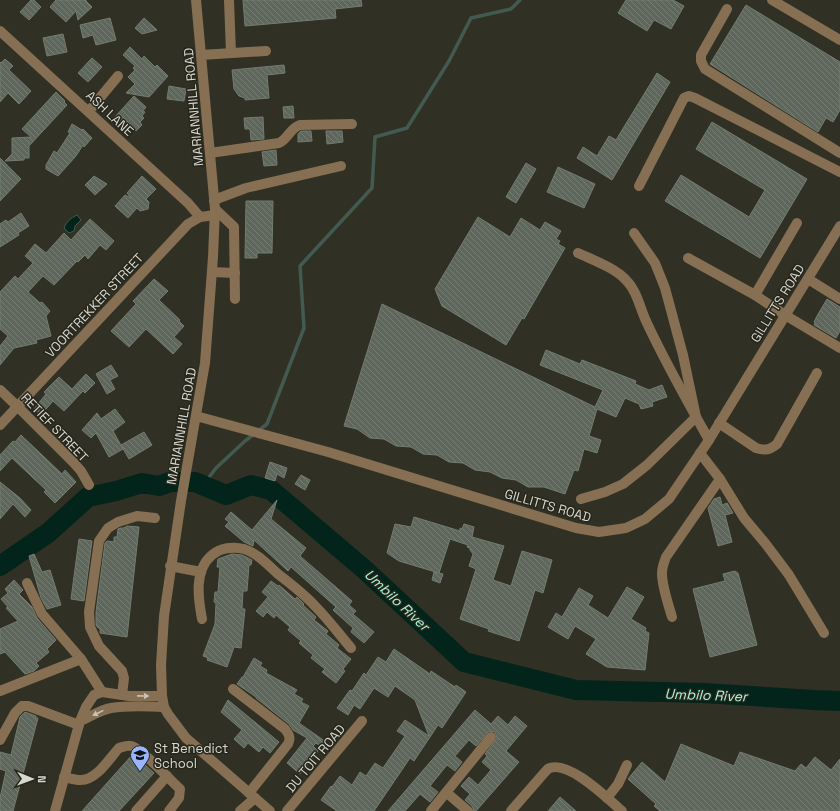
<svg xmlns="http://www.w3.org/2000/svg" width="840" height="811" font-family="'Space Grotesk',sans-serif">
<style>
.water{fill:#03241a;stroke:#435a51}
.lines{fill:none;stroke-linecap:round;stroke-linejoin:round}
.stream{stroke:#435a51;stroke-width:3.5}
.river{stroke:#03241a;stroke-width:20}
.building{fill:url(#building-back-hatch);stroke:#737c70}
.minor{stroke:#866f52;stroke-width:10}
.oneway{fill:#c8c3b8}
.labels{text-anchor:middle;stroke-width:3;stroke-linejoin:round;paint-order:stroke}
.street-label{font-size:13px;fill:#d8d8d1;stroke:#27261b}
.poi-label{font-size:13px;fill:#d8d8d1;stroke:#27261b;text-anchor:start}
.water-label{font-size:14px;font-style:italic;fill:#a9f4d9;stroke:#27261b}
</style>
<defs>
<pattern id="building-back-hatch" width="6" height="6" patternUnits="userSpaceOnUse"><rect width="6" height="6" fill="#5f675c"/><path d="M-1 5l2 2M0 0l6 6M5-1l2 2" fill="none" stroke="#757c72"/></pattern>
</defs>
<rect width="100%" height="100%" fill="#313024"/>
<!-- water -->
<path class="water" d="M77,215L81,220L75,226L74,231L69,233L64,228C66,222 71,218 77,215Z"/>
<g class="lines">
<!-- stream -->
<polyline class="stream" points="195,482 207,480 216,468 245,441 267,424 304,328 300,266 372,188 375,137 407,128 449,61 471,18 511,9 520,0"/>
<!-- river -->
<polyline class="river" points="0,566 48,533 88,497 116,491 142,483 159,486 170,482 195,482 226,495 251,485 271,490 364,569 464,662 576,690 703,693 814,700 840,701"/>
</g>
<!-- building -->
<g class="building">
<polygon points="31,0 34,0 41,7 29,20 20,12"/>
<polygon points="56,0 86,0 86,1 92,7 78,20 76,11 66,22 50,7"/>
<polygon points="243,0 361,0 362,6 335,9 336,18 245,26"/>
<polygon points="626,0 673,0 684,6 671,29 654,20 647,31 618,13"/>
<polygon points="746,5 840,62 840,110 833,122 826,118 818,132 710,64"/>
<polygon points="110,18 116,40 96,45 93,35 83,38 80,25"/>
<polygon points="144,18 157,30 142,34 135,28"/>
<polygon points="63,34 67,52 47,56 43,38"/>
<polygon points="130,47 142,59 144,56 155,67 157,65 168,76 149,97 126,93 135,84 128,77 135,70 133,68 135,66 123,55"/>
<polygon points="92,58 102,67 88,82 78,73"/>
<polygon points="5,59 13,66 9,70 31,91 19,104 8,93 0,102 0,62 1,63"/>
<polygon points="284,65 285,73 267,75 269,98 245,100 245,98 239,96 234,89 232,70"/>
<polygon points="657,73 670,82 612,180 577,158 583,147 597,156 609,136 616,140"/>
<polygon points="169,86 186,89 184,101 167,99"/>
<polygon points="56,92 65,101 64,102 67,105 29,146 29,158 24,158 24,160 5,161 12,154 12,138 31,137 22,129"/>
<polygon points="134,96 146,107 143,111 145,112 142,116 144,118 140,122 142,125 136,131 128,123 124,127 114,118"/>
<polygon points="293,106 294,118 284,118 283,107"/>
<polygon points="263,117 264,139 251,140 250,129 245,129 244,118"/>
<polygon points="712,122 807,179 760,258 665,201 681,175 749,217 765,190 696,149"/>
<polygon points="72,124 82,130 83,129 92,138 84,147 83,145 76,156 58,176 46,169 46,165 54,151 57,153 70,133 68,132"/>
<polygon points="301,131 311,131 312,141 298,142 298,134"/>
<polygon points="326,131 342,131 343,142 327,144"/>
<polygon points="276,150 277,165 264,166 262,152"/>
<polygon points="0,158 21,179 0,201"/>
<polygon points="526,163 536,169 516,203 506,197"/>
<polygon points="558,167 595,184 584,208 547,192"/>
<polygon points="94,176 107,184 95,195 85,185"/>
<polygon points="142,176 156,189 146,199 149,202 148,209 140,211 137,208 128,218 115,206 125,195 131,198 127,193"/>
<polygon points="246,201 273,201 272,253 257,253 257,258 245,258"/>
<polygon points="21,213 29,226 18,233 19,235 0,247 0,224 6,220 8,222"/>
<polygon points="478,217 510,237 521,218 540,230 545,222 561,231 556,239 560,241 558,244 565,248 524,319 522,318 506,345 442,306 435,289"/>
<polygon points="90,219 114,241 106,250 100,245 88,259 85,255 78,262 77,261 54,285 43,276 28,292 40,303 42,302 50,311 46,316 51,336 36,340 37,343 14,348 0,365 0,346 8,336 0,329 0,292 15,276 18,279 33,263 25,256 35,244 46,253 64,233 71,240"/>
<polygon points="154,279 168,291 159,300 180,320 179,321 184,326 174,337 182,344 173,354 146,329 129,347 111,331 136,304 133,301"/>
<polygon points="827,299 840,307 840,331 836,338 814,325 815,323 814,322 817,316"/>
<polygon points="382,304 595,407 603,390 540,365 546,350 580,364 582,360 636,381 635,384 649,390 662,385 667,397 652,402 653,406 641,409 639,404 625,398 616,417 597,409 589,436 601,440 597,453 584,449 578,471 574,470 565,494 544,487 528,487 516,480 502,478 490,472 475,470 463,463 449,462 437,455 423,454 411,447 396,446 384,439 370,438 357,429 344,426"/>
<polygon points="111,365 118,376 110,380 115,389 107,394 96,374"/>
<polygon points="86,374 95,383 85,393 83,391 64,411 53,401 41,415 34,409 46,394 44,392 59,377 72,389"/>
<polygon points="115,409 125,422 113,431 123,449 109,457 96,433 91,438 82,430 97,413 101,419"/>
<polygon points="144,432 152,445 129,459 121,445"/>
<polygon points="21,435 62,474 65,470 76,482 55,503 44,492 46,490 12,458 0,471 0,455 13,441 15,442"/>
<polygon points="270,462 287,468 284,478 277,474 275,481 265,478"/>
<polygon points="301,475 310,480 305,490 295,484"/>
<polygon points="0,482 20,498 31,510 25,517 13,504 0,519"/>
<polygon points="720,497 722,505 727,503 733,513 725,515 732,542 718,546 708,508 714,499"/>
<polygon points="277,500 271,519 306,548 300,556 352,601 349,605 356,611 353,614 374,632 364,643 351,632 353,628 333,610 336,607 291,567 288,571 254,540 253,546 244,542 225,526 229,522 225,519 231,512 252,530"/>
<polygon points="414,517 460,531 460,528 462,529 464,524 474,527 472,537 504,546 493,580 511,586 522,551 552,560 543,593 535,590 519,641 488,631 489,629 460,619 476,569 469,566 473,554 470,550 470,548 467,547 468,545 450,539 439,573 399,561 387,553 395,524 411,527"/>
<polygon points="127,526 139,527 127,637 100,633 100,628 98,628 96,625 96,612 105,543 107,541 114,542 114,537 117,537 118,529 121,528 124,528"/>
<polygon points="79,539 92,541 84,601 71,599"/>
<polygon points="34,554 42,572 50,570 61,605 47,609 41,598 29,556"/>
<polygon points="232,554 242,555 252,560 251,565 249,565 247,591 243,591 242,609 245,609 241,648 234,647 227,667 207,660 208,658 203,656 215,624 216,603 214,602 215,592 218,592 220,567 217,567 218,559"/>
<polygon points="735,571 738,573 757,645 710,657 693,589 725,581 723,574"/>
<polygon points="434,572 443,574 440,583 432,580"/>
<polygon points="14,580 23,590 19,594 32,607 37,618 56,640 47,649 49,652 36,663 39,666 34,671 25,674 5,652 0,654 0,629 18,621 6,608 8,607 1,599 8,593 5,589"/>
<polygon points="271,581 278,586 279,585 295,599 297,597 304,604 303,605 316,617 314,620 328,631 326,634 339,645 337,648 351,659 343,669 345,671 336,683 322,672 325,669 311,658 313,655 299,643 301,641 288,630 290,627 276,615 274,618 267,612 263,617 256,611 268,597 262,592"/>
<polygon points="627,587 644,597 631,619 646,628 645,631 649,633 645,670 607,667 586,654 596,639 575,626 568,639 548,627 556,613 562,617 579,588 593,596 588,605 608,618"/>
<polygon points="394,649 430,674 431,671 455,687 456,685 466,692 442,728 438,725 414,761 410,758 374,811 337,811 321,800 331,786 332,787 340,776 352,785 360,772 366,776 375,763 383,768 405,736 397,731 405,720 429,736 415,700 395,686 388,697 374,688 360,709 354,705 348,715 337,708 350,690 352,691 364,673 366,675 378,657 386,662"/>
<polygon points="254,658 262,663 260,666 267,670 266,673 297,690 294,694 303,699 301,702 309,706 299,723 326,742 323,748 316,743 313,746 318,751 300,774 287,763 307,738 293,730 289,724 256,698 256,697 237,684 242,677 243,677"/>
<polygon points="228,700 279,742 270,753 263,747 259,752 248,743 244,748 234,739 242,730 221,712"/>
<polygon points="475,710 491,724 498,716 508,725 515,716 527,726 506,751 519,762 476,811 474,811 472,806 465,800 470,794 461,786 469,777 478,785 491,770 482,762 487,756 485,754 497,738 495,732 489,731 476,746 469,740 455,756 462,762 455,771 447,765 430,786 438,792 430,802 420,794 405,811 388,811"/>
<polygon points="25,712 36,716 36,718 38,718 13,811 0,811 0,798 6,771 0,769 0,752 11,755 20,717"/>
<polygon points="681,744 734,766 740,752 795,771 801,764 806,768 815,757 831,770 840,759 840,811 660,811 654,806 656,804 628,779 642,762 665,782"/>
<polygon points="133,754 154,773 119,811 82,811"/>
<polygon points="560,797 576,811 548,811"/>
</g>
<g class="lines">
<!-- minor -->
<g class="minor">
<polyline points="196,0 215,209 213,257 205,363 181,501 164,616 161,665 162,696 164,707 168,714 186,738 270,811"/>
<polyline points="229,0 231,53"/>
<polyline points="772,0 840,40"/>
<polyline points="727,9 701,55 701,61 705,69 840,153"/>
<polyline points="0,31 188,203 200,217"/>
<polyline points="201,55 266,51"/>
<polyline points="89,111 118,76"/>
<path d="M210,153L279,143C288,139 290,128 300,125L352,124"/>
<polyline points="639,186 684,98 689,96 695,98 840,172"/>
<polyline points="214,200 246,188 341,166"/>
<polyline points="215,209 234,227 235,299"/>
<path d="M578,253C593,260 615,268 626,280C637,291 640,308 646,321C665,362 687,401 709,440"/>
<polyline points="688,258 755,295 785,315 840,348"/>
<polyline points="212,272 235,273"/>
<polyline points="808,279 840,299"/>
<polyline points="755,295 797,223"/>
<polyline points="0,390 17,406 74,463 81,471 89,485"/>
<polyline points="196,416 328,452 576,528 599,532 626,528 645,519 669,499 709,440 840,226"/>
<path d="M719,423L756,448C765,451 770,450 777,444L817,373"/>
<polyline points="0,425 188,224 200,217 215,215"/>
<polyline points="700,453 720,479 744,518 765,543 789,575 824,633"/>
<polyline points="581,499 605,492 623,484 647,465 696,417 683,355 665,288 655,263 634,233"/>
<polyline points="170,566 201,572"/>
<polyline points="27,583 42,614 81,659 102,692"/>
<path d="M672,617C668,603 662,587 662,573C662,567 664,562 666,557L720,479"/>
<path d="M202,619C198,598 194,570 212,555C220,548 233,546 244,549C257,553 268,565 278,574C291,584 304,594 315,606C328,619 339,634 351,648"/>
<path d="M233,689L285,729C289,734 291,738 288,744L249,793"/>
<polyline points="0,691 81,659"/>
<polyline points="122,695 124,678 122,671 99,646 90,627 89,612 99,541 108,528 118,522 137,516 155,518"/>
<path d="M80,721C90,717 100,710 111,708C128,705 147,706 164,707"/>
<polyline points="0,740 15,713 22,706 28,706 79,725"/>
<path d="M64,777C69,778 75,780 80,780C96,781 109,759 119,748C123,747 127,745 131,746C141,748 171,781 180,789L179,798L169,811"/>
<polyline points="447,793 468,811"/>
<polyline points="607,798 618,784 627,765"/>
<polyline points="55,811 80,721 86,707 94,695 102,692 129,696 162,696"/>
<polyline points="136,811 167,776"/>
<polyline points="240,811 255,798"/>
<polyline points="287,811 362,721"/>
<polyline points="431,811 491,737"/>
<path d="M511,811L545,772C547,770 548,768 550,768C570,761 608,799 622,811"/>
</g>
</g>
<!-- one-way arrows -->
<defs><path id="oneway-solid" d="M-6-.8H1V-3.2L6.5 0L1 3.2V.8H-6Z"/></defs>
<g class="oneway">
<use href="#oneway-solid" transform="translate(143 696) rotate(1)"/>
<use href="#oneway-solid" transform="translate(98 713) rotate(154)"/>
</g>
<!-- icons -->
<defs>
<symbol id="school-pin" viewBox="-11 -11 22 30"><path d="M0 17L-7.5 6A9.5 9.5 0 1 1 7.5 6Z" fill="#98b5fd" stroke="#27261b"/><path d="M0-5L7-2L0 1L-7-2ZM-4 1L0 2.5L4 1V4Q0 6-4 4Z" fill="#111"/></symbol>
</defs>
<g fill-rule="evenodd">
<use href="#school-pin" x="129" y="744" width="22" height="30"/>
</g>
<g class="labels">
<!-- street labels -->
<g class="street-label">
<text transform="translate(193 107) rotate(-95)" y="5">MARIANNHILL ROAD</text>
<text transform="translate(110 113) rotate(43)" y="5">ASH LANE</text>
<text transform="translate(777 303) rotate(-58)" y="5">GILLITTS ROAD</text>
<text transform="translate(94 305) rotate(-47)" y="5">VOORTREKKER STREET</text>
<text transform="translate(181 426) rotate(-80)" y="5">MARIANNHILL ROAD</text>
<text transform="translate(55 427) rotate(46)" y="5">RETIEF STREET</text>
<text transform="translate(548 505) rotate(16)" y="5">GILLITTS ROAD</text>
<text transform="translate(315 758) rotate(-50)" y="5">DU TOIT ROAD</text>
</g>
<!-- poi labels -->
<g class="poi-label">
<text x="154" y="753">St Benedict<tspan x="154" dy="15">School</tspan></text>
</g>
<!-- water labels -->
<g class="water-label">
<text transform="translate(397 600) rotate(43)" y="5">Umbilo River</text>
<text transform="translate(706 695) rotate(2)" y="5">Umbilo River</text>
</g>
</g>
<!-- north arrow -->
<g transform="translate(32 779) rotate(91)" stroke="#27261b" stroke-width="3" paint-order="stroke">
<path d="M0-3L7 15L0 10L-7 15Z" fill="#d8d8d1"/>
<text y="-6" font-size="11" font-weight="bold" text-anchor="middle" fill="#d8d8d1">N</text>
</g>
</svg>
